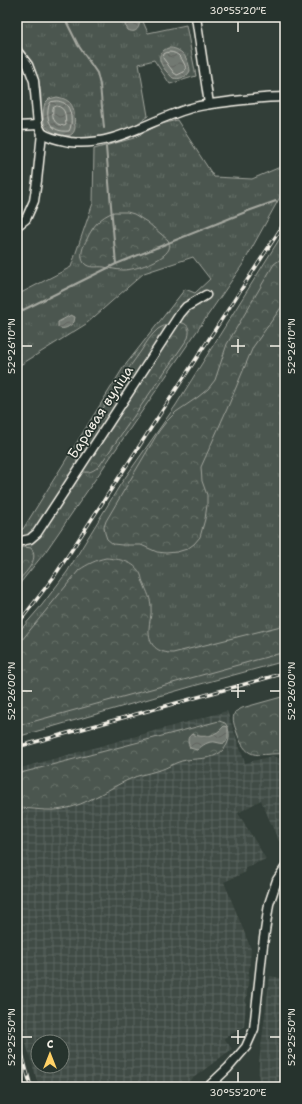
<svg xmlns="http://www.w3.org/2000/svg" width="302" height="1104" font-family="'Shantell Sans',sans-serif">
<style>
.industrial{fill:url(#industrial-grid);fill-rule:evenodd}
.grass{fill:url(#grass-tufts);stroke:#a0a49c}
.forest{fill:url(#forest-crowns);stroke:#a0a49c}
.water{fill:url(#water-waves);stroke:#a6a9a1}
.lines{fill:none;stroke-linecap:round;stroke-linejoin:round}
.shore{stroke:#c0c1b9;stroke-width:1}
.stream{stroke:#a6a9a1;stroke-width:2}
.minor-casing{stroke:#f4f1e8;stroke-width:11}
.minor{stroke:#26332d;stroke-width:8}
.rail-casing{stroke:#f4f1e8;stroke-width:3.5}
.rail{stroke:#26332d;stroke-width:2;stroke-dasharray:6;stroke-linecap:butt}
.ticks{fill:none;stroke:#f4f1e8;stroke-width:1.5}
.labels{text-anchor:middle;stroke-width:3.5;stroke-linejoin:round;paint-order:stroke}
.street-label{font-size:14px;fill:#f4f1e8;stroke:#26332d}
.neatline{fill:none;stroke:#f4f1e8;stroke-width:1.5}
.ticks-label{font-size:10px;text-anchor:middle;fill:#f4f1e8}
</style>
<defs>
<pattern id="industrial-grid" width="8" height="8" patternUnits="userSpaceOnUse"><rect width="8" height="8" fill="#404b44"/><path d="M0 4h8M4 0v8" fill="none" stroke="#5c655f"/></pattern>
<pattern id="grass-tufts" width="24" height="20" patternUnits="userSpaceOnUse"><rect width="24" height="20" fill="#4c564f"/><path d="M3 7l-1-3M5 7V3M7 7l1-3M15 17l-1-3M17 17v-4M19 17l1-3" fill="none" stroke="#666f68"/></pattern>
<pattern id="forest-crowns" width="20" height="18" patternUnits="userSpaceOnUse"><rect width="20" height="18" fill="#4c564f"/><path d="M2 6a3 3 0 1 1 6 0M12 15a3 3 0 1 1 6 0" fill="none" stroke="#666f68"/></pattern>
<pattern id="water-waves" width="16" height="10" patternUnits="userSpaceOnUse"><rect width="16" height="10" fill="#727972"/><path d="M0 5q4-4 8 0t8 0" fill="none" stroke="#60635e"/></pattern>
</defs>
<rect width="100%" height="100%" fill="#323e38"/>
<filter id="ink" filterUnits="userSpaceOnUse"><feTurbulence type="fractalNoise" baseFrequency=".025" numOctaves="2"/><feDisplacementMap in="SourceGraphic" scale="8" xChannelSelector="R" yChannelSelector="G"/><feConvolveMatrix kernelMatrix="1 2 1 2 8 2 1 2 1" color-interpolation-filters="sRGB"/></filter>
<g filter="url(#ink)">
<!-- industrial -->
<g class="industrial">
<path d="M227,711L245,763L272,756L285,760V847L278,840L261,800L238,813L266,859L245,868L246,872L224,882L251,949L244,1027L224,1038L232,1049L181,1087H39L17,1013V769ZM38,1042H62V1066H38Z"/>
<polygon points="270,976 285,979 285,1087 258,1087 259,1063"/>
</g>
<!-- grass -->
<g class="grass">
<path d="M17,17H141L148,33L186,25L196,76L170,84L154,60L139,64L148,116C140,122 133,127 124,131C107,138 50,147 42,123C39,115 41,106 41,98C40,75 32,60 17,43Z"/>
<polygon points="177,120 214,177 252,179 285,165 285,188 243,264 46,551 17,587 17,530 23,529 123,368 185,289 195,293 210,279 193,257 144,273 86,324 17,367 17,295 71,267 93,203 94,149 134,138 158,125"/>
<polygon points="285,230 285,661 197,685 17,737 17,634 42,605 67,572 120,485 176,405"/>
</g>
<!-- forest -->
<g class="forest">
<path d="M114,212H127L134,214L147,222L168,240C169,243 170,246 169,249C163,261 135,270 123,270C116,270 110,268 104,267C97,266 89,269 84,263C79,256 83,246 87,239C93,226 100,217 114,212Z"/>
<polygon points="285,256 285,302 253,347 227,409 201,467 202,481 207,495 207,505 205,519 200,537 194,544 187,549 177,552 166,553 157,552 141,545 122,545 113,544 107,539 105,533 104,527 106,521 159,431 166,422 176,412 198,397 208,389 215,380 227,344 274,264"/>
<path d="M178,322C188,323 191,328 188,338L100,465C88,478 73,473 77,455C80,440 91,427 99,415C113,393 126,371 141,351C146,343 151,335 158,329C164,325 172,323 178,322Z"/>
<path d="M24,547L31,548C40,560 25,573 17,582V548Z"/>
<path d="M106,558C119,559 135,561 141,575C142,578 142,581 144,584C147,592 151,599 151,607C152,615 149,622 149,629C148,646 158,653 173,653L285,625V652L17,726V646L79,570C88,564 96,560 106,558Z"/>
<path d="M285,696V754C259,752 248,764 237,733C235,726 231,720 235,712L242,708Z"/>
<path d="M219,721L225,723C233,734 229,747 218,754C207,761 189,757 176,763C169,766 163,770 156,771C147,774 138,775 130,779C107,789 87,805 63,809C48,812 32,808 17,808V774Z"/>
</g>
<!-- water -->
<g class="water">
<path d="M126,17H140C140,25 138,35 128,30L125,25Z"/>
<path d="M168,48C181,47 189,59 190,71C187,77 179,80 173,78C164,70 151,55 168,48Z"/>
<path d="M57,97C76,100 74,112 75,128C73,143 50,134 45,125C42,119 43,109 45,103L49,99Z"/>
<path d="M71,315L75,317L74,322C70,326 64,331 58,327V322Z"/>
<path d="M224,726L228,727V738L225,743C221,744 220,743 215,742C208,741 203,745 197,750L190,748C188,742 186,738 192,734C204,739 216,736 224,726Z"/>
</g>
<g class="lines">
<!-- shore -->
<g class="shore">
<path d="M169,52C179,52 183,60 186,68L184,72L177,75L174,73L163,58L164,54Z"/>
<path d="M57,101C59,101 62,102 64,103C72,107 73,125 69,131C51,133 45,120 49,105L51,102Z"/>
<path d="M57,106C67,108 65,117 66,125L64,126C53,124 52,118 53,108Z"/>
</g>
<!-- stream -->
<g class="stream">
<polyline points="64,17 78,45 97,73 100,85 104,128"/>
<polyline points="106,147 116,264"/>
<polyline points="17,313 116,264 248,211 276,201"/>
</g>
<defs>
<g id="minor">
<polyline points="196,17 209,104"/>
<polyline points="17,51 28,65 34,81 38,125 42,133 37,181 34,201 26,219 17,226"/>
<polyline points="17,126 38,125"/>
<path d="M42,133C51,139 60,140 70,142C118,147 151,118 195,107C207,104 221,103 234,101C251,99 268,97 285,97"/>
<polyline points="17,542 30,539 37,533 180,314 186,307 206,295"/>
<polyline points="208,1087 228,1068 246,1047 254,1029 263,945 269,904 277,880 285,868"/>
</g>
</defs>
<!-- minor casing -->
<use href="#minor" class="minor-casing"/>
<!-- minor -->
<use href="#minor" class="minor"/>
<defs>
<g id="rail">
<polyline points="17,625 53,578 71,551 285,222"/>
<polyline points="17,747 285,673"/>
<polyline points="17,1036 31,1087"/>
</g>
</defs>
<!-- rail casing -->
<use href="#rail" class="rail-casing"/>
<!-- rail -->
<use href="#rail" class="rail"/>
</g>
</g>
<!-- ticks -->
<path class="ticks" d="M238,22V32M238,339V353M22,346H32M231,346H245M270,346H280M238,684V698M22,691H32M231,691H245M270,691H280M238,1030V1044M22,1037H32M231,1037H245M270,1037H280M238,1072V1082"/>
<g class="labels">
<!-- street labels -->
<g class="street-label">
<text transform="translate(100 412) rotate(-57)" y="5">Баравая вуліца</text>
</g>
</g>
<!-- margin -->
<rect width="302" height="1104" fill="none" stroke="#26332d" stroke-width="44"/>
<!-- north arrow -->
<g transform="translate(50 1054)"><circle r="19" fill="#26332d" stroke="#787f78"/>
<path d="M0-3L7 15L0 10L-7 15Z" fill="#ffd166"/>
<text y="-6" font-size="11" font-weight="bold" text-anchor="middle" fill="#f4f1e8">С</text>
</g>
<rect x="22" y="22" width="258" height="1060" class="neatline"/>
<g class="ticks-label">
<text x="238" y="14">30°55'20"E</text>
<text transform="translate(11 346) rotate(-90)" y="4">52°26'10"N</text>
<text transform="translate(291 346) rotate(-90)" y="4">52°26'10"N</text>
<text transform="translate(11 691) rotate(-90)" y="4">52°26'00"N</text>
<text transform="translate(291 691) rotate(-90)" y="4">52°26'00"N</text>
<text transform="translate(11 1037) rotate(-90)" y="4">52°25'50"N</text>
<text transform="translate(291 1037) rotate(-90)" y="4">52°25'50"N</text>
<text x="238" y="1096">30°55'20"E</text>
</g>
</svg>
